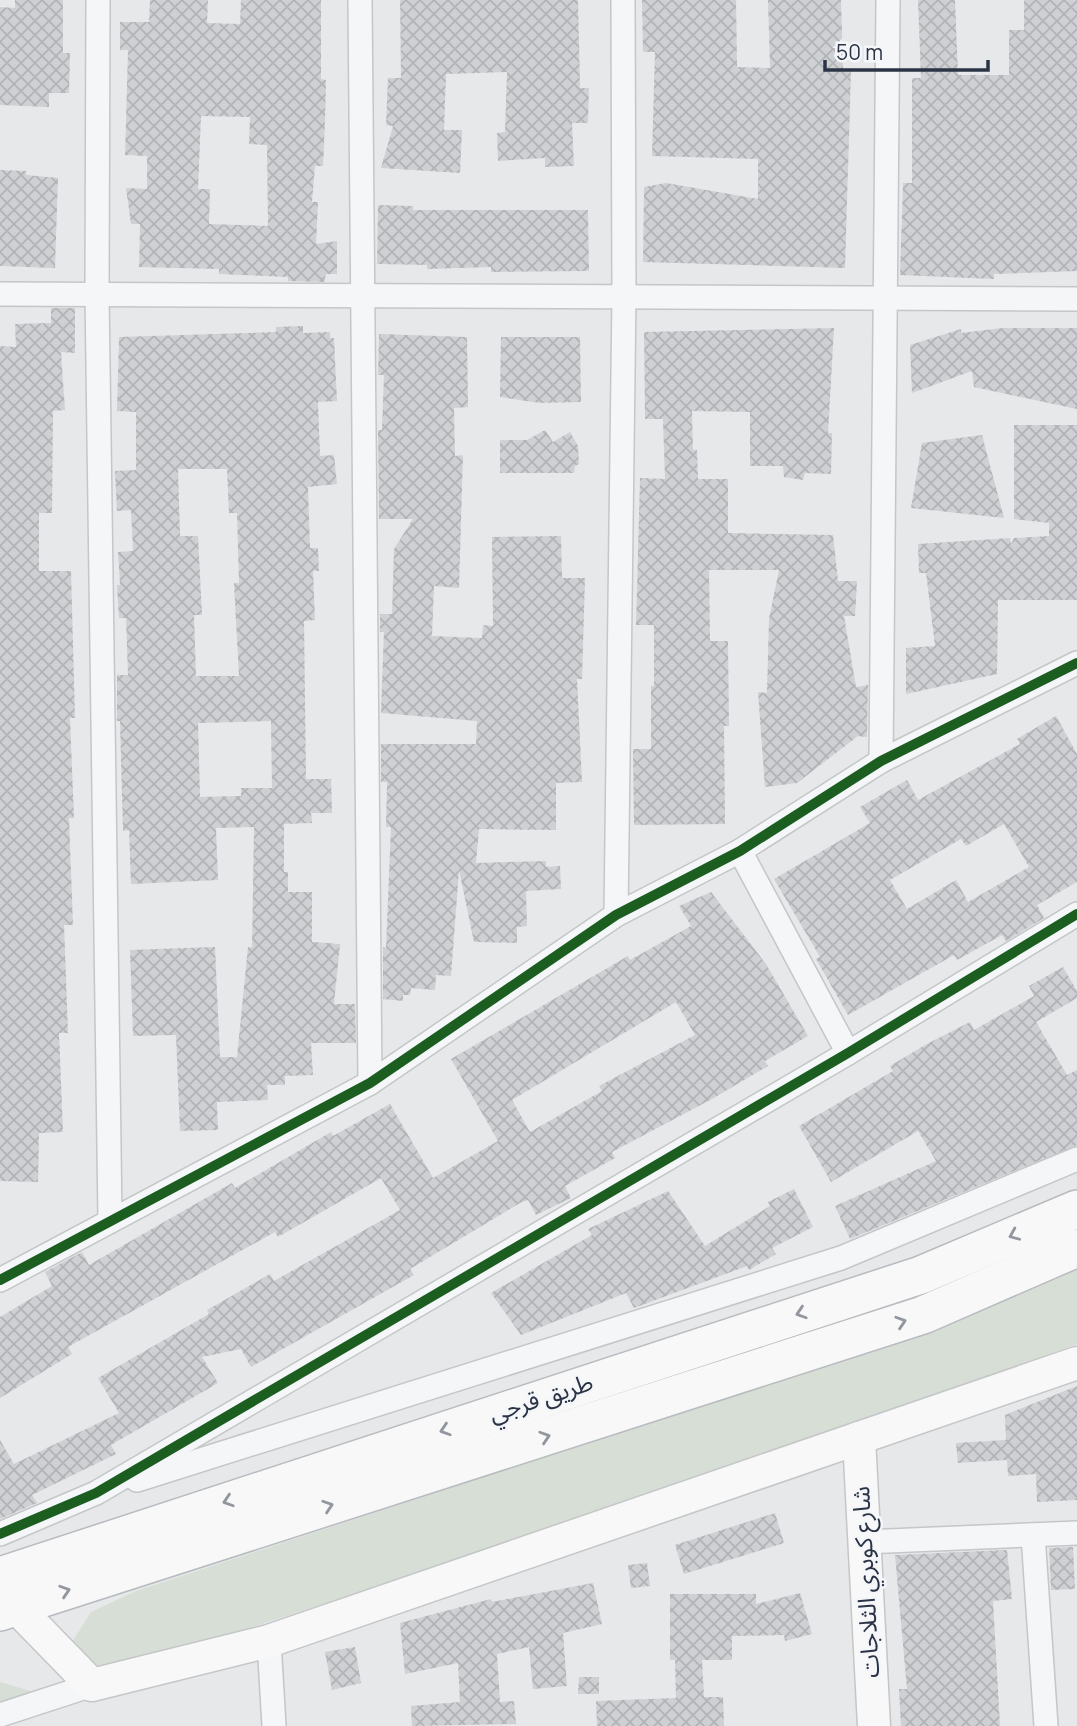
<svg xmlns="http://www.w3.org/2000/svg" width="1077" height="1726" font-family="Manrope,'Noto Sans Arabic',sans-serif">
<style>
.green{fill:#d6ded6}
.building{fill:url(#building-cross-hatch);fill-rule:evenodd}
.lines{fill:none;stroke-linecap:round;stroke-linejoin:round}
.minor-casing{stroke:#c4c6c8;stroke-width:26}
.secondary-casing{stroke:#c4c6c8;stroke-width:35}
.trunk-casing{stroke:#b8bbbf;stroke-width:40}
.minor{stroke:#f5f6f7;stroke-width:23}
.secondary{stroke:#f8f8f8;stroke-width:32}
.trunk{stroke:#f8f8f8;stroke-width:37}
.cycleway-casing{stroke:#f4f6f9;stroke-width:15}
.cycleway{stroke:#1b5e20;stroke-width:10}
.oneway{stroke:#92969e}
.labels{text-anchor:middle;stroke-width:5;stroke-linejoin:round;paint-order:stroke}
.street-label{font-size:24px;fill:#2b3445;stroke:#f4f6f9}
</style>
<defs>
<pattern id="building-cross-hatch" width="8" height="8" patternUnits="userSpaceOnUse" patternTransform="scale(1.75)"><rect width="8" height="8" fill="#ced0d3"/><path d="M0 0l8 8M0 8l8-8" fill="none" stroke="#b1b3b6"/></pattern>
</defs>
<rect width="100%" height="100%" fill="#e6e8ea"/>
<!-- green -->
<g class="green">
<polygon points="1077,1266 1077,1344 648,1498 243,1630 101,1669 72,1642 91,1612 136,1591 895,1342"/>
<polygon points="0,1682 44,1695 0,1707"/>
</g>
<!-- building -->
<g class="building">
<polygon points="15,0 63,0 63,53 70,53 69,93 49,93 49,107 0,105 0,7 15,8"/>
<path d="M150,0H208L207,23L240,24L241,0H321V79L326,80L325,121L323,166H315L312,202H318L316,244L337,241V274H326L324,282L288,281V277L219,274V269L139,267L140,224H131L126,188L147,189V156L125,155L128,50H120V22H149ZM201,116L250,117L249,144L267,145L268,226L209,224L210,189H198Z"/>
<polygon points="400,0 578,0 580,88 589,88 588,123 572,123 574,166 545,167 545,158 498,161 497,133 505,132 507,72 446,74 444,130 462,130 460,173 381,168 393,126 386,125 388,78 401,78"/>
<polygon points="642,0 736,0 737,67 770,68 768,0 841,0 843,70 851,71 845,268 643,262 644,187 666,183 758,199 758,159 652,156 655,52 643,52"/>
<polygon points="918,0 955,0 958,75 1009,75 1009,30 1024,30 1024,0 1077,0 1077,271 994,274 994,279 900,275 903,183 912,183 912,78 921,78"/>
<polygon points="0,170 26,171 26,175 58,178 55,268 0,266"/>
<polygon points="378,205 413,206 413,210 588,210 589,271 491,272 491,267 427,269 427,265 377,264"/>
<polygon points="51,308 75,308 75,353 61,352 65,410 53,411 52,513 39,513 39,571 71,571 75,718 70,718 74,818 69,818 73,925 64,925 68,1033 59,1033 63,1132 39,1133 38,1182 0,1181 0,346 16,347 15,324 51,323"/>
<path d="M303,326V333L330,332V338H334L337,401L318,402L320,456L334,455L337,484L308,487L310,548H318L319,571H313L315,620L304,621L306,779H331L332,813H311L312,823L284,824V872H288V892H312V942L340,944L334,1004H355L356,1043H311L313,1075L285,1076V1085H267L268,1100L217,1102L218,1130L180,1131L176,1035L133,1036L130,950L215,947L220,1057H237L248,947H252L254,827L216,828L218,880L131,884L129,830L123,831L120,721H117V675H128L126,618H119L117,585H120L118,552L133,551L131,510L117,511L115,471L136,470V412L117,411L119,337L276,332V327ZM178,469H227L229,513H237L239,583H234L239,676H196L194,615H202L198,536H180ZM271,721L272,788H241V796L200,797L198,723Z"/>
<polygon points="834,328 828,433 832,433 831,474 805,473 803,480 784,477 783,466 750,466 750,412 692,411 693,450 697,450 698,479 728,479 728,533 833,535 838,581 857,581 855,616 844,616 856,687 868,685 867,737 858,736 797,783 765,787 758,692 767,693 769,619 779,570 709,570 710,641 728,641 729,726 724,726 725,824 634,825 633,749 651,749 651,686 654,686 654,625 636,625 640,478 665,479 663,419 645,419 644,332"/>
<polygon points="1003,328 1077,328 1077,409 974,387 972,371 912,393 910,345 961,329 961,333"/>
<polygon points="379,334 467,337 468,407 454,408 455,456 463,455 459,588 434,586 432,636 482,638 483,625 493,626 492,537 561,536 562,578 585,578 582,679 577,679 582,782 556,783 556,830 479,829 476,863 546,861 546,867 560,866 561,889 526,891 527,926 517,927 517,943 474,942 459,870 451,976 436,975 435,990 411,988 410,995 403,995 403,1001 383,999 383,947 386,948 391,827 386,827 387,782 381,782 381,744 476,744 477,721 381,713 384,632 380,632 380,614 392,614 394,549 413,519 379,519 378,430 382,430 384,375 378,375"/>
<polygon points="501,337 580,337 581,402 540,403 500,397"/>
<polygon points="1014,425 1077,425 1077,600 998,600 997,674 906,694 906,648 935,646 926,573 919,573 918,544 1010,538 1011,544 1014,538 1049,536 1049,523 1014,519"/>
<polygon points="545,430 553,442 570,432 578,446 579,464 575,466 574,473 500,473 500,440 527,440"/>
<polygon points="982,435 1004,518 911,508 922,443"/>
<path d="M1056,716L1077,754V882L1037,905L1044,918L1006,941L1002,935L957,960L954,955L848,1015L816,959L820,957L774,879L870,823L860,807L907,780L918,800L1020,744L1017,739ZM1004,824L1029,867L968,902L956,880L907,909L890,880L961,839L966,846Z"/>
<path d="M711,892L766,964L808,1036L765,1061L768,1066L712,1099L612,1152L615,1158L565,1186L571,1198L536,1215L528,1200L520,1203L410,1269L414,1275L251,1367L241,1349L202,1357L218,1383L111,1445L116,1454L32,1495L37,1503L0,1519V1440L14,1464L119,1413L98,1378L209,1314L207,1310L270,1274L274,1281L400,1210L381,1178L278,1237L275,1232L68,1347L72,1354L0,1398V1317L52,1286L45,1272L82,1252L89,1265L232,1183L235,1188L331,1132L333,1136L390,1104L433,1178L498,1141L451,1059L628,956L630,960L691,926L679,906ZM676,1002L695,1035L599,1086L602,1091L530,1132L512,1100Z"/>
<polygon points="1063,967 1077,991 1077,998 1036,1022 1067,1075 1077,1070 1077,1145 850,1239 835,1206 936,1161 918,1131 831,1182 799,1126 893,1071 890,1066 925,1045 970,1022 974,1030 1034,996 1029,986"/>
<polygon points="794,1189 813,1227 772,1248 776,1254 749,1270 747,1266 634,1308 626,1293 521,1335 491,1293 592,1235 588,1229 668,1191 705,1246 770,1206 768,1202"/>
<polygon points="1077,1386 1077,1500 1037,1502 1036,1474 1008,1476 1007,1460 958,1463 956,1443 1006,1440 1005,1415"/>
<polygon points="775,1513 784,1543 684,1574 675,1545"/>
<polygon points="1073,1547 1075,1589 1051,1590 1049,1548"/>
<polygon points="1007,1550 1012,1599 993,1601 1000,1726 901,1726 899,1689 907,1689 895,1555"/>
<polygon points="647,1563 650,1586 631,1588 628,1565"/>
<polygon points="593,1583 602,1624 563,1633 567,1686 533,1689 529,1647 497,1654 500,1702 514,1701 516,1724 412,1726 411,1706 460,1702 458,1663 405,1674 400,1623 491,1599 492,1602"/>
<polygon points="800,1593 812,1634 785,1641 784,1635 732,1636 732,1660 702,1660 704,1697 723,1697 724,1726 597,1726 596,1701 676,1698 675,1660 670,1660 670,1594 756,1594 756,1604"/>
<polygon points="355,1647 361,1683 332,1690 325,1652"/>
<polygon points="579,1677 599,1677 599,1694 578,1694"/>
</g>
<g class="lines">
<defs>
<g id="minor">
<polyline points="98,0 97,294 110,1219"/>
<polyline points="360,0 370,1083"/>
<polyline points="0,294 1077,299"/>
<polyline points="881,761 888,0"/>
<polyline points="740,851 848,1053"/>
<polyline points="616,915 624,295 623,0"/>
<polyline points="0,1280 370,1083 616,915 740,851 881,761 1077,663"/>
<polyline points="137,1480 841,1258 1077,1159"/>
<polyline points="0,1534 96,1493 848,1053 1077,914"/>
<polyline points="1033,1535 1046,1726"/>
<polyline points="864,1542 1077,1533"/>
<polyline points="269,1641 274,1726"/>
<polyline points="0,1715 92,1685"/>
</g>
<g id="secondary">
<polyline points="859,1438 874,1726"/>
<polyline points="16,1607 92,1685 269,1641 1077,1363"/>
</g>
<g id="trunk">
<polyline points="0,1576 921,1275 1077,1209"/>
<polyline points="0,1612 923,1315 1077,1248"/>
</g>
</defs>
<!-- minor casing -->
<use href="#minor" class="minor-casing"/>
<!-- secondary casing -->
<use href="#secondary" class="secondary-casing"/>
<!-- trunk casing -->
<use href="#trunk" class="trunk-casing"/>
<!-- minor -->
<use href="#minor" class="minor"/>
<!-- secondary -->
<use href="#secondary" class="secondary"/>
<!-- trunk -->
<use href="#trunk" class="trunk"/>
<defs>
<g id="cycleway">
<polyline points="0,1280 370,1083 616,915 740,851 881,761 1077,663"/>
<polyline points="0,1534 96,1493 848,1053 1077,914"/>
</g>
</defs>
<!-- cycleway casing -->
<use href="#cycleway" class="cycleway-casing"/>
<!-- cycleway -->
<use href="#cycleway" class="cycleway"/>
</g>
<!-- one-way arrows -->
<defs><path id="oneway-chevron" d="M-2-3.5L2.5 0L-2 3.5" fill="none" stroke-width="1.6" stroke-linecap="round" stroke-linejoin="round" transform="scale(1.75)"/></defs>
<g class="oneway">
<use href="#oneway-chevron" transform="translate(1014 1235) rotate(157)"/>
<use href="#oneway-chevron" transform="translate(801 1313) rotate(162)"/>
<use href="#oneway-chevron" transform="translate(901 1322) rotate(-18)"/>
<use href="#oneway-chevron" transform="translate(445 1430) rotate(162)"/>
<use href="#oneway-chevron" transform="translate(545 1437) rotate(-18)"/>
<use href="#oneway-chevron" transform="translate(228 1501) rotate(162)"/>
<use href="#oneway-chevron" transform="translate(328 1506) rotate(-18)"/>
<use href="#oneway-chevron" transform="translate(65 1591) rotate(-18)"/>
</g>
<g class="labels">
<!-- street labels -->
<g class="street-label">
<text transform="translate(541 1398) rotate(-18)" y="8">طريق قرجي</text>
<text transform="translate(866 1582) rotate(-93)" y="8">شارع كوبري الثلاجات</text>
</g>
</g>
<!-- scale -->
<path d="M825 60v10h163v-10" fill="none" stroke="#2b3445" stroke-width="3.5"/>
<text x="836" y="60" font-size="21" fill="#2b3445" stroke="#f4f6f9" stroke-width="5" paint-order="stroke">50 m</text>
</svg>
